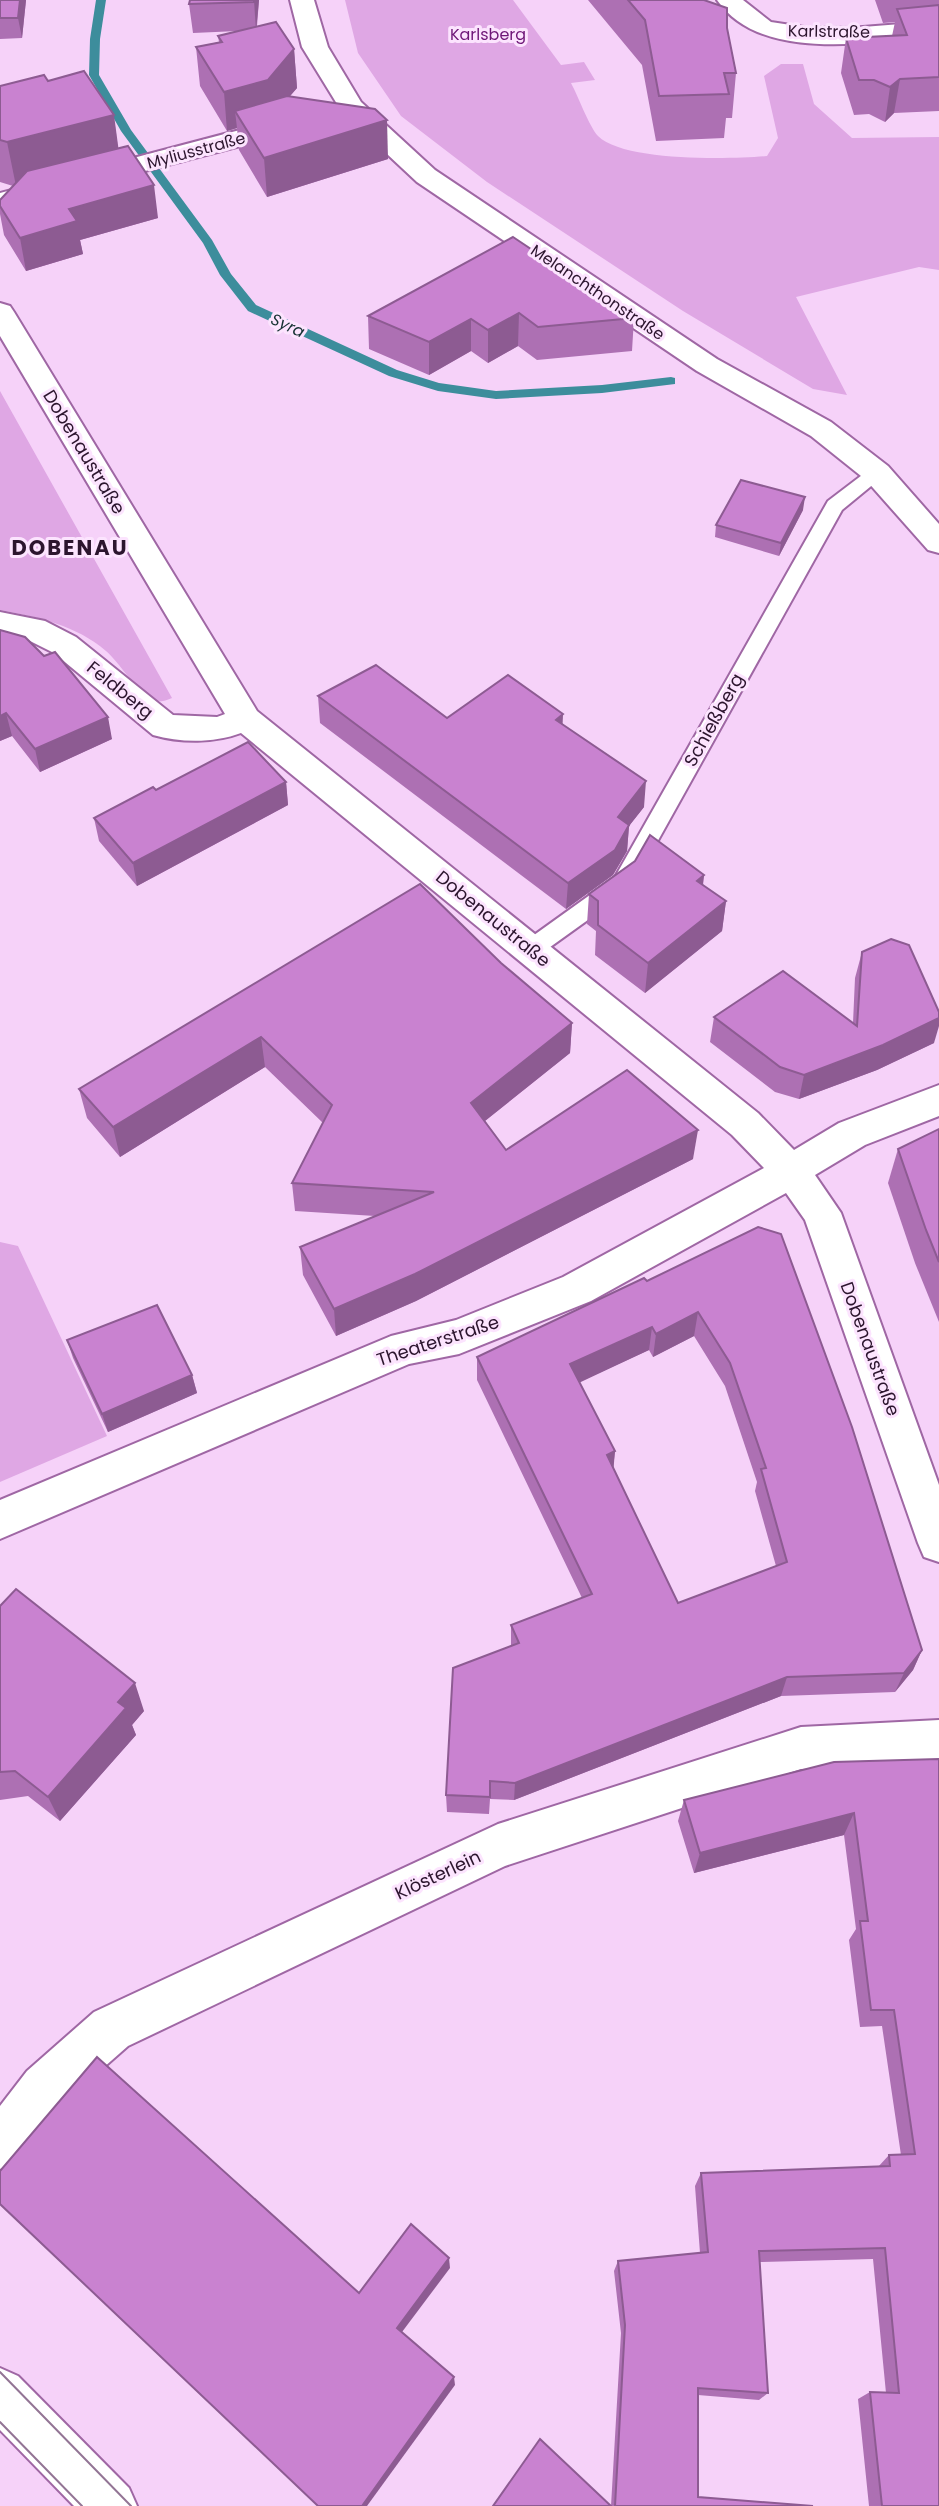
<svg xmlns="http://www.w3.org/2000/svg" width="939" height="2506" font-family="Poppins,sans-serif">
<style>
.green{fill:#dfa7e4}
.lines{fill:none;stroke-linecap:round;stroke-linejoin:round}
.stream{fill:#3d8d9c;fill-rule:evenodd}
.service-casing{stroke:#9f67a4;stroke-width:4}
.minor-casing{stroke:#9f67a4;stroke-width:4}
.service{fill:#fff;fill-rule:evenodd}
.minor{fill:#fff;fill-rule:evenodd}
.tram{stroke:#937595;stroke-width:2}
.wall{fill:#ad70b3;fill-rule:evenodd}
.shaded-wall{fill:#8d5b92}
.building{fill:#c982d0;stroke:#8d5b92;stroke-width:2;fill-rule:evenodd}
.labels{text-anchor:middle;stroke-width:6;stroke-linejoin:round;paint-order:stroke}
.far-street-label{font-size:16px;fill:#2c152e;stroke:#fce4fe}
.far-park-label{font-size:16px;fill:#6e1677;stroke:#fce4fe}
.far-water-label{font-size:16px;font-style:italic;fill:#163133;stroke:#fce4fe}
.street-label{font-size:18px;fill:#2c152e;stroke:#fce4fe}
.far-district-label{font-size:21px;font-weight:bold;letter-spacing:2px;fill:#2c152e;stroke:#fce4fe}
</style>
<rect width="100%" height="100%" fill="#f6d2f9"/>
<!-- green -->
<g class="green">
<path d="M345,0H513L561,65L584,62L595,80L571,83C578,96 589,126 598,136C624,162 731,159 767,156L778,138L764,76L781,64H803L814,104L852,138L939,137V270L919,267L796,297L847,395L813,389L683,311L487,182L401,116L358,53Z"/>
<path d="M0,391L172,698C166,701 157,703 151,700C138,693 119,662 106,651C76,625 37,617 0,610Z"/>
<polygon points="0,1242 18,1246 107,1436 0,1482"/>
</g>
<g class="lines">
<!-- stream -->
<polygon class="stream" points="96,0 106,0 100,39 99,75 131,130 212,240 231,274 256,305 397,370 439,383 496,391 602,385 671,377 675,378 675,384 602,393 496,399 438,391 389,376 248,311 220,275 203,243 121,131 89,75 90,39"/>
<defs>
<polygon id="service" points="877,467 884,469 887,473 842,510 631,889 539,955 531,958 523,955 520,949 523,943 615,877 828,501 870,469"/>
<g id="minor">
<polygon points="290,0 314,0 328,47 361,102 435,170 717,359 831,422 888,466 939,524 939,553 928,550 866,480 811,436 697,371 417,182 342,112 302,47"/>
<path d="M717,0H743L771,22L804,27L850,28L939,21V37C872,41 761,64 717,0Z"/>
<polygon points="289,117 298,119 302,125 298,131 0,209 0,193"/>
<path d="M0,303L10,306L14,312L257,711L758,1113L794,1150L839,1123L939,1085V1116L865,1145L815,1175L841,1213L939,1485V1562L924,1557L918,1543L805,1220L786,1193L591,1301L459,1354L409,1364L0,1539V1500L391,1336L456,1320L563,1277L764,1168L732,1135L241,733C215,743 181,743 153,735L54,653L26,639L0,634V612L45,621L76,637L173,715L217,717L225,714L0,336Z"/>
<polygon points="939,1720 939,1762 801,1769 505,1866 128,2046 61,2105 17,2162 0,2169 0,2106 27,2071 94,2012 498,1824 801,1727"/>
<polygon points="0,2368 18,2376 129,2488 137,2506 74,2506 0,2430"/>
</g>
</defs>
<!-- service casing -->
<use href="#service" class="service-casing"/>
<!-- minor casing -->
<use href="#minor" class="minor-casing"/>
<!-- service -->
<use href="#service" class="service"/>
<!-- minor -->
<use href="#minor" class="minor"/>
<!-- tram -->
<g class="tram">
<polyline points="0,2372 131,2506"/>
<polyline points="0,2422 82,2506"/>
</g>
</g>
<!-- wall -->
<g class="wall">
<polygon points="0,0 26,0 22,38 0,39"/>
<polygon points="259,0 257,26 294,49 297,88 290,96 388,159 267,197 239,150 237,128 227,131 200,86 196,47 219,42 218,36 238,31 193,33 189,4"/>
<polygon points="588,0 704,0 727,28 736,73 732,118 726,118 724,138 656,141 642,65"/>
<polygon points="875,0 939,0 939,111 894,113 885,122 869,114 854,115 841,73 846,38 892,36 895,22 883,23"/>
<polygon points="0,86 118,148 158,218 80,240 83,254 26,271 4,235 0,214 0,200 13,186 0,182"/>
<polygon points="513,237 634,318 632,351 537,360 518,346 488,363 471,351 429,375 369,349 368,316"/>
<polygon points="803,510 779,556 715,537 716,525"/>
<polygon points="0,630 112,739 40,772 12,736 0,741"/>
<polygon points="318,696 447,718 563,724 644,807 629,826 627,851 613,875 566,909 320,723"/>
<polygon points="286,782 288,805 137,886 99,841 94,818 156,790"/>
<polygon points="704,875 703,886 726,901 722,931 645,993 595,955 596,931 587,924 589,894"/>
<polygon points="862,952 934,1043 877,1070 799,1099 775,1092 710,1042 714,1017 853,1023 855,978"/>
<polygon points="501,963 572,1023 570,1053 485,1121 506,1150 693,1159 416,1301 336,1336 303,1275 300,1247 375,1216 295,1211 292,1183 323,1123 265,1067 120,1157 87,1118 79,1089"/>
<polygon points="939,1129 939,1322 915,1263 888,1183 898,1149"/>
<path d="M758,1227L922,1650L913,1670L895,1692L781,1696L514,1800L490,1799L489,1814L447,1812L446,1795L511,1646V1625L582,1598L477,1380V1357L647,1281ZM694,1336L725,1386L757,1482L755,1491L776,1566L678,1603L613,1468L615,1451L579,1382L649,1350L653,1357Z"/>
<polygon points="67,1340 192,1375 197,1393 108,1432 73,1358"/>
<polygon points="0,1606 144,1711 132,1725 136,1735 60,1821 28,1796 0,1800"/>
<polygon points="939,1759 939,2506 869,2506 858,2399 870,2392 886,2393 873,2259 760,2262 768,2393 759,2400 698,2395 698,2497 813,2506 611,2506 621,2333 614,2271 618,2261 700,2253 695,2186 701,2173 878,2167 889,2155 901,2155 882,2026 860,2027 849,1940 856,1929 844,1835 694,1873 678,1821 684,1800"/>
</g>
<!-- shaded-wall -->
<g class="shaded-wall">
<polygon points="20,0 26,0 22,38 18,18"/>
<polygon points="254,0 259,0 256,31"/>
<polygon points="294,49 297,88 271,118 235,111 237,128 227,131 224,92"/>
<polygon points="900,79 894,113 885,122 890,87"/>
<polygon points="114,115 120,160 16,186 7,142"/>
<polygon points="387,120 388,159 267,197 264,158"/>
<polygon points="154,185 158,218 80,240 83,254 26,271 20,238 69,209"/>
<polygon points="519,313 518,346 488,363 488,330"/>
<polygon points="471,319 471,351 429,375 429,342"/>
<polygon points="805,497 803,510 779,556 781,543"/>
<polygon points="6,713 12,736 0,741 0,716"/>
<polygon points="563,714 562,740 556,720"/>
<polygon points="108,717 112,739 40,772 35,749"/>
<polygon points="646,781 644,807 629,826 627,851 613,875 566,909 568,883"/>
<polygon points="286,782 288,805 137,886 133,863"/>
<polygon points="704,875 700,905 697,881"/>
<polygon points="726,901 722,931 645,993 648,963"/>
<polygon points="939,1018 939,1026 934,1043 877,1070 799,1099 804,1075"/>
<polygon points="572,1023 570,1053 471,1132 471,1103"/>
<polygon points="261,1037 265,1067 120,1157 113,1127"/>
<polygon points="698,1130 693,1159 416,1301 336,1336 334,1309"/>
<polygon points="698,1312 694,1336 653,1357 656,1334"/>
<polygon points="652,1327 649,1350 568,1388 570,1364"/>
<polygon points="192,1375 197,1393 108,1432 102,1414"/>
<polygon points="615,1451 613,1474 607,1455"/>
<polygon points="922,1650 913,1670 895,1692 904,1673"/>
<polygon points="787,1677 781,1696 514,1800 515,1783"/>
<polygon points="135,1683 144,1711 132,1725 136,1735 60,1821 48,1797 118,1702"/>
<polygon points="854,1813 844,1835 694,1873 700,1853"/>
<polygon points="449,2258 450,2268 399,2336 397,2328"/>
<polygon points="454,2377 455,2385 367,2506 362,2506"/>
</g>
<!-- building -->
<g class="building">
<polygon points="0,0 20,0 18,18 0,18"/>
<polygon points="190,0 254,0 254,2 189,4"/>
<polygon points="628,0 704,0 727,8 727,28 736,73 724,73 729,94 659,96 645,20"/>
<polygon points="939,5 939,77 900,79 890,87 874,80 859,80 846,38 907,35 897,9"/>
<polygon points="276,22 294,49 268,80 224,92 196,47 222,42 218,36"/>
<polygon points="84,71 114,115 7,142 0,140 0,86 44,75 48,81"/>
<polygon points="287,96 375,109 387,120 264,158 235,111"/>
<polygon points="128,146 154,185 69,209 77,221 20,238 0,206 0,200 27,171"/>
<polygon points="513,237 634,318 538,327 519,313 488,330 471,319 429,342 368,316"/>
<polygon points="741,480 805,497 781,543 716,525"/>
<polygon points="0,630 25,637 44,656 55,652 108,717 35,749 6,713 0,716"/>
<polygon points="376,665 447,718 508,675 563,714 556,720 646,781 618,817 629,825 615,850 568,883 318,696"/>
<polygon points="248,742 286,782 133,863 94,818 153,787 156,790"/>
<polygon points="650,835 704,875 697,881 726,901 648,963 598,925 598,901 589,894 635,861"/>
<polygon points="420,884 501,963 572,1023 471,1103 506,1150 627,1070 698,1130 415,1274 334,1309 300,1247 434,1192 292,1183 332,1105 261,1037 113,1127 79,1089"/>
<polygon points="891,939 909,945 939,1012 939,1018 883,1045 804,1075 780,1067 714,1017 783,971 857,1026 862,952"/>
<polygon points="939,1129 939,1262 926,1230 898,1149"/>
<path d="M758,1227L781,1234L852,1427L922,1650L904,1673L787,1677L515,1783L490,1781V1797L446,1795L453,1668L519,1643L511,1625L592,1594L477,1357L644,1278L647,1281ZM698,1312L730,1363L766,1468L761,1469L787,1562L678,1603L607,1455L615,1451L570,1364L652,1327L656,1334Z"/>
<polygon points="157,1305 192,1375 102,1414 67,1340"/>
<polygon points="16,1589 135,1683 118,1702 126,1708 48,1797 15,1771 0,1772 0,1606"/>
<polygon points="939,1759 939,2506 882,2506 870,2392 899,2393 885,2248 759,2251 768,2393 698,2388 698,2497 813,2506 615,2506 625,2325 618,2261 708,2252 701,2173 890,2166 889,2155 915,2154 894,2010 871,2010 860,1921 868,1921 854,1813 700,1853 684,1800 834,1762"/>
<polygon points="97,2057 359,2293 411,2224 449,2258 397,2328 454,2377 362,2506 318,2506 0,2204 0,2171"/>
<polygon points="540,2439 611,2506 493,2506"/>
</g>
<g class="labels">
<!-- far-street labels -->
<g class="far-street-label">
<text transform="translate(829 31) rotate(1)" y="6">Karlstraße</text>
<text transform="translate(196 150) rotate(-15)" y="6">Myliusstraße</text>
<text transform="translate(598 292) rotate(34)" y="6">Melanchthonstraße</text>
</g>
<!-- far-park labels -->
<g class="far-park-label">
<text x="488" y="40">Karlsberg</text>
</g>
<!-- far-water labels -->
<g class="far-water-label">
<text transform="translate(288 325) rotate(25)" y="6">Syra</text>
</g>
<!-- street labels -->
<g class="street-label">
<text transform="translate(84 452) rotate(59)" y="6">Dobenaustraße</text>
<text transform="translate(120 690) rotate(39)" y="6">Feldberg</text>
<text transform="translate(714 720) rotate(-61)" y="6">Schießberg</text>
<text transform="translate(493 919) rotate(39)" y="6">Dobenaustraße</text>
<text transform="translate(438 1341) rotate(-18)" y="6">Theaterstraße</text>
<text transform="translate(870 1349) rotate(70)" y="6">Dobenaustraße</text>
<text transform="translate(438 1875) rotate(-25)" y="6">Klösterlein</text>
</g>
<!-- far-district labels -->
<g class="far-district-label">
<text x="70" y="555">DOBENAU</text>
</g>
</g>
</svg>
